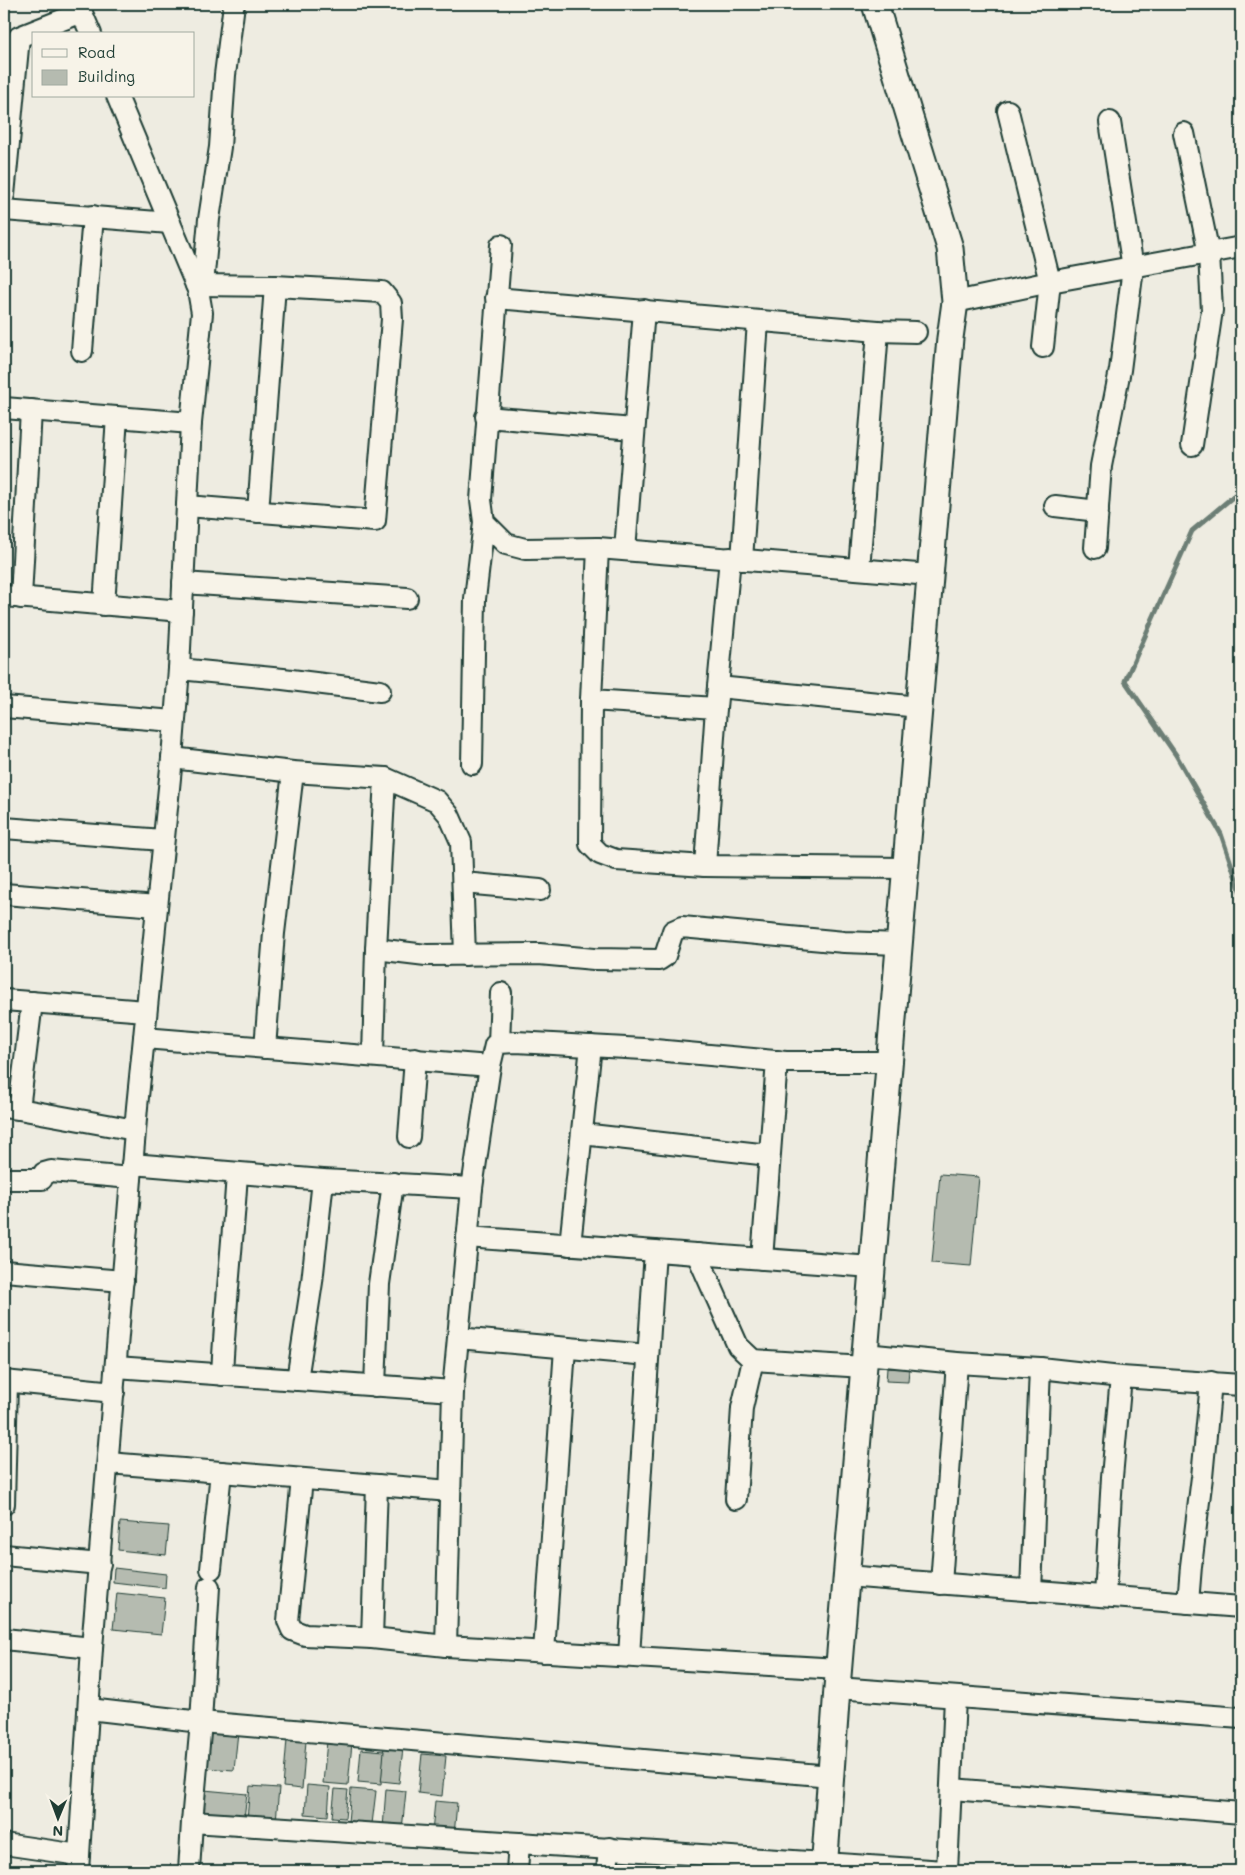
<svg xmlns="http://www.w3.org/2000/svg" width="1245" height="1875" font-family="Mali,sans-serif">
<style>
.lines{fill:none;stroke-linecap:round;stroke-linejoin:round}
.stream{stroke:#6c7e74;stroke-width:5}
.building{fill:#b5bbb0;stroke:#1f3d34}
.minor-casing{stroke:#1f3d34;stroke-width:24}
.tertiary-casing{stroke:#1f3d34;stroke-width:29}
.minor{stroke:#f7f3e8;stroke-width:20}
.tertiary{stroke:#f7f3e8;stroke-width:25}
</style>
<rect width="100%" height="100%" fill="#eeece1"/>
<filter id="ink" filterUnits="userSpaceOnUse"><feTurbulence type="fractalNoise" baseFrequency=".02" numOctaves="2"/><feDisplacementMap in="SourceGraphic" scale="10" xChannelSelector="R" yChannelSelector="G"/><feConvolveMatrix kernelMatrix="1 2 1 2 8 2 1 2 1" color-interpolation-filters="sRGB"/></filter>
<g filter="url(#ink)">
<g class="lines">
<!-- stream -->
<polyline class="stream" points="1241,490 1192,531 1125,681 1176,755 1221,834 1241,893"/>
</g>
<!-- building -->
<g class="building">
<polygon points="940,1174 979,1177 971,1266 932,1263"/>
<polygon points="887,1368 909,1369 908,1382 886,1381"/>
<polygon points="120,1522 169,1526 166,1555 118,1550"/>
<polygon points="114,1568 166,1574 165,1588 113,1582"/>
<polygon points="117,1593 165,1598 161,1634 113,1629"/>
<polygon points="208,1730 238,1732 234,1770 205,1768"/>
<polygon points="287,1739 306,1741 302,1789 283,1787"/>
<polygon points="327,1741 352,1743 348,1785 323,1783"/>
<polygon points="384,1746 403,1748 399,1783 381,1781"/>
<polygon points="361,1749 384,1751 381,1784 358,1782"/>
<polygon points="422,1754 446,1756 442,1796 418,1793"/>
<polygon points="307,1785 330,1787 328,1816 305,1814"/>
<polygon points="250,1786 279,1788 276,1821 247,1819"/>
<polygon points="335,1789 348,1790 345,1818 332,1817"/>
<polygon points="351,1789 376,1791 372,1824 348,1822"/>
<polygon points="386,1789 406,1791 402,1830 383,1828"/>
<polygon points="204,1790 247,1794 244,1818 202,1814"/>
<polygon points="435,1801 457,1803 454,1835 432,1833"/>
</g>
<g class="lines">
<defs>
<g id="minor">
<polyline points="78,4 91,34"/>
<polyline points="1008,111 1050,282 1043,347"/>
<polyline points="1184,133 1209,254 1212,310 1192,445"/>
<polyline points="4,195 19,37 82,12"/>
<polyline points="4,210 170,223"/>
<polyline points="501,245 481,500 484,522 506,544 525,549 598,548 930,575"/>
<polyline points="203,285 209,219 220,147 225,75 234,4"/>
<polyline points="496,298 878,331 916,332"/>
<polyline points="955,302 1050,282 1236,248"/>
<polyline points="82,351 93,216"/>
<polyline points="4,408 191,423"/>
<polyline points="486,417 634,429"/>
<polyline points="187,506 375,521 392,319 391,303 382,292 275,286 196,285"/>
<polyline points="1055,506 1098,511"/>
<polyline points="258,512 275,286"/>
<polyline points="598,548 591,700 590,844 600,854 616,860 705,866 906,868"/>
<polyline points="1095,548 1101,466 1120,370 1133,268 1110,122"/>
<polyline points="625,550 644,310"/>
<polyline points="742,560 758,321"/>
<polyline points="859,569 878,331"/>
<polyline points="183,583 407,598"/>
<polyline points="4,596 182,611"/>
<polyline points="21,598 31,410"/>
<polyline points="104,605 117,417"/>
<polyline points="179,669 283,679 380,691"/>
<polyline points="718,687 919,707"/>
<polyline points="591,700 716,708"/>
<polyline points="4,707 174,721"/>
<polyline points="172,758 293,772 385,778 437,801 449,815 461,842 465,955"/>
<polyline points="472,764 475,599 484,522"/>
<polyline points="4,828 163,840"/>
<polyline points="705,866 716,708 730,558"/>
<polyline points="463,883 540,890"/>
<polyline points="4,894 157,906"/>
<polyline points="376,949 426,955 539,954 594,959 659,960 665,956 673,931 682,927 844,942 899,944"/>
<polyline points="4,1000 146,1011"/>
<polyline points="144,1038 490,1066"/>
<polyline points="499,1043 501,993"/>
<polyline points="265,1048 274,933 293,772"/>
<polyline points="373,1056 376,949 385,778"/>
<polyline points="4,1107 19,1109 32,1002"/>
<polyline points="19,1109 135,1130"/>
<polyline points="582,1134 769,1155"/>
<polyline points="409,1137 415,1059"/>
<polyline points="132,1164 323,1180 472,1188"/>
<polyline points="4,1179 42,1179 44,1173 51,1171 131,1178"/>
<polyline points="467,1237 872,1267"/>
<polyline points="570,1245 591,1046"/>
<polyline points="697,1254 738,1346 753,1360 864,1367"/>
<polyline points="762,1259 777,1061"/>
<polyline points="4,1271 123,1281"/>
<polyline points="458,1338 648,1355"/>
<polyline points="865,1354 957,1363 1040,1368 1121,1377 1241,1385"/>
<polyline points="116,1367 453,1391 446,1646"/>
<path d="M222,1375C225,1308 233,1241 237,1173"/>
<polyline points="297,1380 312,1282 323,1180"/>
<polyline points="4,1381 114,1392"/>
<polyline points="375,1386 379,1284 393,1183"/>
<polyline points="453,1391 472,1188 490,1066 495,1045 499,1043 516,1042 644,1049 786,1062 890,1062"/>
<polyline points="108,1463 221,1472 211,1569"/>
<polyline points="221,1472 450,1491"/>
<polyline points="302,1479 288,1621 292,1630 305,1635 372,1638 446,1646 839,1669"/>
<polyline points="736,1499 742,1408 753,1360"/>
<polyline points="4,1504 7,1382"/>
<polyline points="4,1555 100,1564"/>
<polyline points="846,1576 1241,1607"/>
<polyline points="941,1584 957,1363"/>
<polyline points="1031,1591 1040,1368"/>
<polyline points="1105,1596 1112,1477 1121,1377"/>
<polyline points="1188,1603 1191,1566 1202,1477 1211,1382"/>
<polyline points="372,1638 377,1485"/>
<polyline points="4,1639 92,1648"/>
<polyline points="544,1652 565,1348"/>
<polyline points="629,1656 655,1251"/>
<polyline points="837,1688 1241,1718"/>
<polyline points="89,1709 201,1722 831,1776"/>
<polyline points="952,1789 1241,1813"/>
<polyline points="192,1822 201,1722 209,1587"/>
<polyline points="4,1844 79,1855"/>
<polyline points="78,1871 92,1648 137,1107 172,758 179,669 191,423 202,313 198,290 117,96"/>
<polyline points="189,1871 192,1822 519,1843"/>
<polyline points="517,1871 519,1843 945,1871"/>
<polyline points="607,1871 609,1848"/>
<polyline points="947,1871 955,1698"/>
</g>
<polyline id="tertiary" points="824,1871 837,1688 950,338 955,302 950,248 875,4"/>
</defs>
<!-- minor casing -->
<use href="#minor" class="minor-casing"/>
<!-- tertiary casing -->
<use href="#tertiary" class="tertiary-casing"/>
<!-- minor -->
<use href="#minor" class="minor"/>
<!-- tertiary -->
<use href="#tertiary" class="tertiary"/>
</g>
</g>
<!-- margin -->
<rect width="1245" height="1875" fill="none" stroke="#f7f3e8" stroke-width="20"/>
<rect x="10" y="10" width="1225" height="1855" fill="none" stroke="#1f3d34" stroke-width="2" filter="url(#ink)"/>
<!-- legend -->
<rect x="32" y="32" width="162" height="65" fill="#f7f3e8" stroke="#a1aaa0"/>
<rect x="42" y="49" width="25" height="8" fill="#f7f3e8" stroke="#a1aaa0"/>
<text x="78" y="58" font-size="15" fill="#1f3d34">Road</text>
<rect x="42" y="70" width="25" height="15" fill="#b5bbb0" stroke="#a1aaa0"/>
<text x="78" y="82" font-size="15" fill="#1f3d34">Building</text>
<!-- north arrow -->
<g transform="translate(58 1818) rotate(181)" stroke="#f7f3e8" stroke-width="4" paint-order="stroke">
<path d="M0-4L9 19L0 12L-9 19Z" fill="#1f3d34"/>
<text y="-8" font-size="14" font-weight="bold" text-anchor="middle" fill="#1f3d34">N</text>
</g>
</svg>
